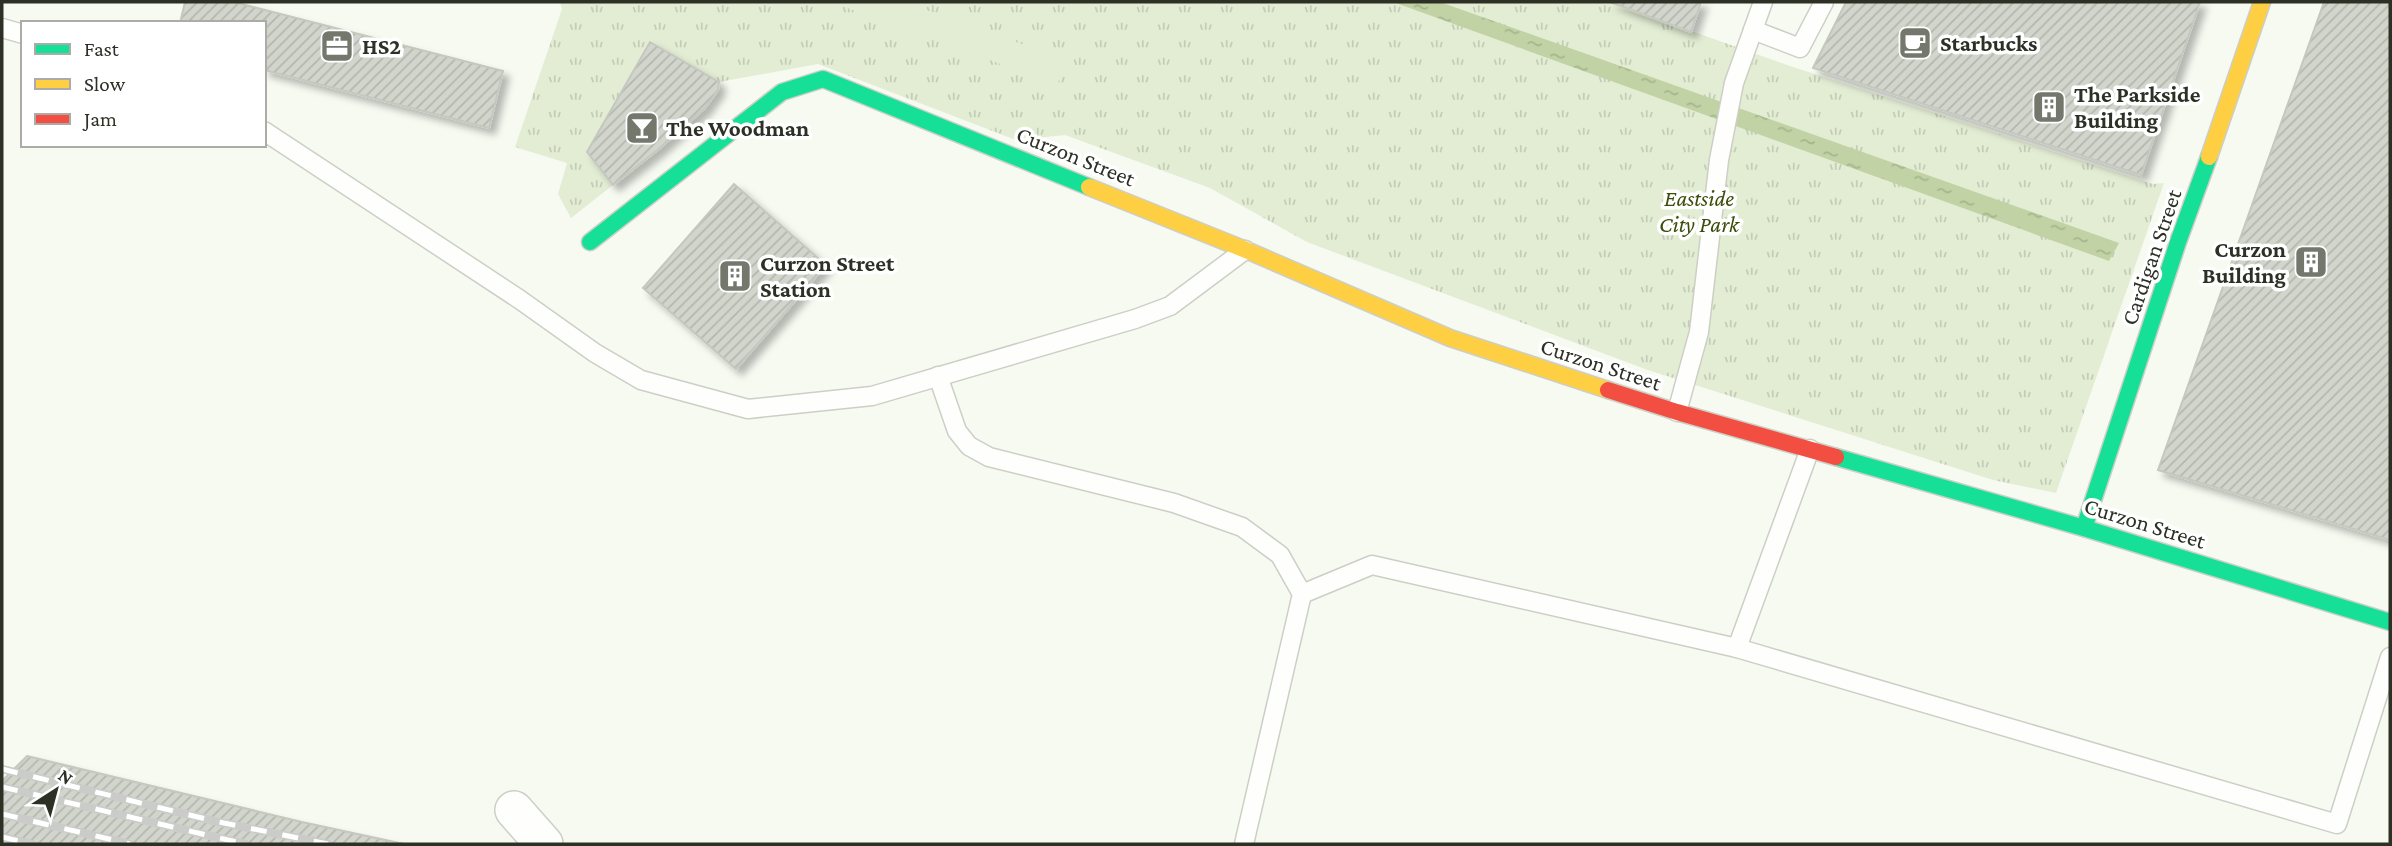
<svg xmlns="http://www.w3.org/2000/svg" width="2392" height="846" font-family="'Crimson Pro',serif">
<style>
.grass{fill:url(#grass-tufts)}
.garden{fill:#e3edd4}
.water{fill:url(#water-ripples)}
.building{fill:url(#building-hatch);stroke:#c4c8bf;stroke-width:2;filter:url(#shadow)}
.lines{fill:none;stroke-linecap:round;stroke-linejoin:round}
.lane-casing{stroke:#cccfc6;stroke-width:21}
.street-casing{stroke:#cccfc6;stroke-width:40}
.fast-casing{stroke:#cccfc6;stroke-width:19}
.slow-casing{stroke:#cccfc6;stroke-width:19}
.jam-casing{stroke:#cccfc6;stroke-width:19}
.lane{stroke:#fefefd;stroke-width:18}
.street{stroke:#fefefd;stroke-width:37}
.fast{stroke:#16e098;stroke-width:16}
.slow{stroke:#ffcf43;stroke-width:16}
.jam{stroke:#f24e42;stroke-width:16}
.rail-casing{stroke:#cbcbc9;stroke-width:8}
.rail{stroke:#fff;stroke-width:5;stroke-dasharray:16;stroke-linecap:butt}
.labels{text-anchor:middle;stroke-width:7;stroke-linejoin:round;paint-order:stroke}
.poi-label{font-size:23px;font-weight:bold;fill:#2c3025;stroke:#fff;text-anchor:start}
.street-label{font-size:23px;fill:#2c3025;stroke:#fff}
.park-label{font-size:23px;font-style:italic;fill:#3b4e09;stroke:#fff}
</style>
<defs>
<pattern id="grass-tufts" width="24" height="20" patternUnits="userSpaceOnUse" patternTransform="scale(1.75)"><rect width="24" height="20" fill="#e3edd4"/><path d="M3 7l-1-3M5 7V3M7 7l1-3M15 17l-1-3M17 17v-4M19 17l1-3" fill="none" stroke="#c3ccb6"/></pattern>
<pattern id="water-ripples" width="26" height="14" patternUnits="userSpaceOnUse" patternTransform="scale(1.75)"><rect width="26" height="14" fill="#c1d2a4"/><path d="M2 4q2-2 4 0t4 0M15 11q2-2 4 0t4 0" fill="none" stroke="#a6b58d"/></pattern>
<pattern id="building-hatch" width="6" height="6" patternUnits="userSpaceOnUse" patternTransform="scale(1.75)"><rect width="6" height="6" fill="#d1d5cc"/><path d="M-1 1l2-2M0 6l6-6M5 7l2-2" fill="none" stroke="#b4b7af"/></pattern>
<filter id="shadow"><feDropShadow dx="6" dy="6" stdDeviation="3.5" flood-color="#0004"/></filter>
</defs>
<rect width="100%" height="100%" fill="#f6faf1"/>
<!-- grass -->
<polygon class="grass" points="560,2 1610,2 1790,66 2153,184 2164,183 2056,493 1993,480 1645,369 1307,242 1210,188 1065,135 1016,140 818,64 719,82 650,43 587,152 613,185 571,218 558,194 567,163 515,147 562,9"/>
<!-- garden -->
<polygon class="garden" points="831,2 904,2 1075,63 1056,84"/>
<!-- water -->
<polygon class="water" points="1393,2 1440,2 2119,243 2109,261"/>
<!-- building -->
<g class="building">
<polygon points="185,2 234,2 503,71 489,128 264,70 264,23 180,23"/>
<polygon points="1610,2 1701,2 1691,32"/>
<polygon points="1846,2 2200,2 2141,175 1813,68"/>
<polygon points="2324,2 2390,2 2390,540 2158,470"/>
<polygon points="650,42 719,82 718,90 705,108 660,148 613,185 587,152"/>
<polygon points="734,184 826,265 736,369 643,288"/>
<polygon points="27,756 302,822 404,844 2,844 2,781"/>
</g>
<g class="lines">
<defs>
<g id="lane">
<polyline points="2,28 23,34"/>
<polyline points="1753,30 1800,48 1824,2"/>
<polyline points="264,131 519,299 595,353 641,380 748,409 872,396 1135,319 1170,306 1245,250"/>
<polyline points="938,376 957,431 969,446 989,457 1174,503 1242,527 1280,555 1302,594 1244,844"/>
<polyline points="1677,412 1699,332 1719,160 1734,83 1763,2"/>
<polyline points="1302,594 1372,565 1737,648 2337,824 2390,657"/>
<polyline points="1737,648 1810,449"/>
</g>
<polyline id="street" points="514,810 544,844"/>
<g id="fast">
<polyline points="590,242 782,92 823,79 1089,187"/>
<polyline points="1836,457 2084,528 2390,622"/>
<polyline points="2084,528 2178,242 2209,157"/>
</g>
<g id="slow">
<polyline points="2209,157 2262,2"/>
<polyline points="1089,187 1246,250 1450,338 1608,390"/>
</g>
<polyline id="jam" points="1608,390 1677,412 1836,457"/>
</defs>
<!-- lane casing -->
<use href="#lane" class="lane-casing"/>
<!-- street casing -->
<use href="#street" class="street-casing"/>
<!-- fast casing -->
<use href="#fast" class="fast-casing"/>
<!-- slow casing -->
<use href="#slow" class="slow-casing"/>
<!-- jam casing -->
<use href="#jam" class="jam-casing"/>
<!-- lane -->
<use href="#lane" class="lane"/>
<!-- street -->
<use href="#street" class="street"/>
<!-- fast -->
<use href="#fast" class="fast"/>
<!-- slow -->
<use href="#slow" class="slow"/>
<!-- jam -->
<use href="#jam" class="jam"/>
<defs>
<g id="rail">
<polyline points="2,769 214,821 328,844"/>
<polyline points="2,787 245,844"/>
<polyline points="2,814 130,844"/>
<polyline points="2,837 32,844"/>
</g>
</defs>
<!-- rail casing -->
<use href="#rail" class="rail-casing"/>
<!-- rail -->
<use href="#rail" class="rail"/>
</g>
<!-- icons -->
<defs>
<symbol id="cafe-square" viewBox="-11 -11 22 22"><rect x="-9" y="-9" width="18" height="18" rx="4" fill="#73776c" stroke="#fff"/><path d="M-5.5-4.5H6V0H3Q3 3.5 0 3.5H-2.5Q-5.5 3.5-5.5 0ZM3-3.2v2h1.7v-2ZM-6 4.5H4V6H-6Z" fill="#fff"/></symbol>
<symbol id="office-square" viewBox="-11 -11 22 22"><rect x="-9" y="-9" width="18" height="18" rx="4" fill="#73776c" stroke="#fff"/><path d="M-6-3h4V-5.5h4V-3h4V5H-6ZM-1-4.5V-3h2v-1.5ZM-6 0V1H6V0Z" fill="#fff"/></symbol>
<symbol id="building-square" viewBox="-11 -11 22 22"><rect x="-9" y="-9" width="18" height="18" rx="4" fill="#73776c" stroke="#fff"/><path d="M-4-6H4V6H1V3H-1V6H-4ZM-2.5-4.3h1.7v1.8h-1.7ZM.8-4.3h1.7v1.8H.8ZM-2.5-1h1.7V.8h-1.7ZM.8-1h1.7V.8H.8Z" fill="#fff"/></symbol>
<symbol id="bar-square" viewBox="-11 -11 22 22"><rect x="-9" y="-9" width="18" height="18" rx="4" fill="#73776c" stroke="#fff"/><path d="M-6-5H6L.8 .8V4.5H3.5V6h-7V4.5H-.8V.8Z" fill="#fff"/></symbol>
</defs>
<g fill-rule="evenodd">
<use href="#cafe-square" x="1896" y="24" width="38" height="38"/>
<use href="#office-square" x="318" y="27" width="38" height="38"/>
<use href="#building-square" x="2030" y="88" width="38" height="38"/>
<use href="#bar-square" x="623" y="109" width="38" height="38"/>
<use href="#building-square" x="2292" y="243" width="38" height="38"/>
<use href="#building-square" x="716" y="257" width="38" height="38"/>
</g>
<g class="labels">
<!-- poi labels -->
<g class="poi-label">
<text x="1940" y="51">Starbucks</text>
<text x="362" y="54">HS2</text>
<text x="2074" y="102">The Parkside<tspan x="2074" dy="26">Building</tspan></text>
<text x="666" y="136">The Woodman</text>
<text x="2286" y="257" text-anchor="end">Curzon<tspan x="2286" dy="26">Building</tspan></text>
<text x="760" y="271">Curzon Street<tspan x="760" dy="26">Station</tspan></text>
</g>
<!-- street labels -->
<g class="street-label">
<text transform="translate(1076 156) rotate(22)" y="8">Curzon Street</text>
<text transform="translate(2151 257) rotate(-71)" y="8">Cardigan Street</text>
<text transform="translate(1601 364) rotate(18)" y="8">Curzon Street</text>
<text transform="translate(2145 523) rotate(17)" y="8">Curzon Street</text>
</g>
<!-- park labels -->
<g class="park-label">
<text x="1699" y="206">Eastside<tspan x="1699" dy="26">City Park</tspan></text>
</g>
</g>
<!-- border -->
<rect width="2392" height="846" fill="none" stroke="#2c3025" stroke-width="7"/>
<!-- legend -->
<rect x="21" y="21" width="245" height="126" fill="#ffffff" stroke="#abaca8" stroke-width="2"/>
<rect x="35" y="44" width="35" height="10" fill="#16e098" stroke="#abaca8" stroke-width="2"/>
<text x="84" y="56" font-size="21" fill="#2c3025">Fast</text>
<rect x="35" y="79" width="35" height="10" fill="#ffcf43" stroke="#abaca8" stroke-width="2"/>
<text x="84" y="91" font-size="21" fill="#2c3025">Slow</text>
<rect x="35" y="114" width="35" height="10" fill="#f24e42" stroke="#abaca8" stroke-width="2"/>
<text x="84" y="126" font-size="21" fill="#2c3025">Jam</text>
<!-- north arrow -->
<g transform="translate(56 790) rotate(36)" stroke="#ffffff" stroke-width="5" paint-order="stroke">
<path d="M0-5L12 26L0 18L-12 26Z" fill="#2c3025"/>
<text y="-10" font-size="19" font-weight="bold" text-anchor="middle" fill="#2c3025">N</text>
</g>
</svg>
